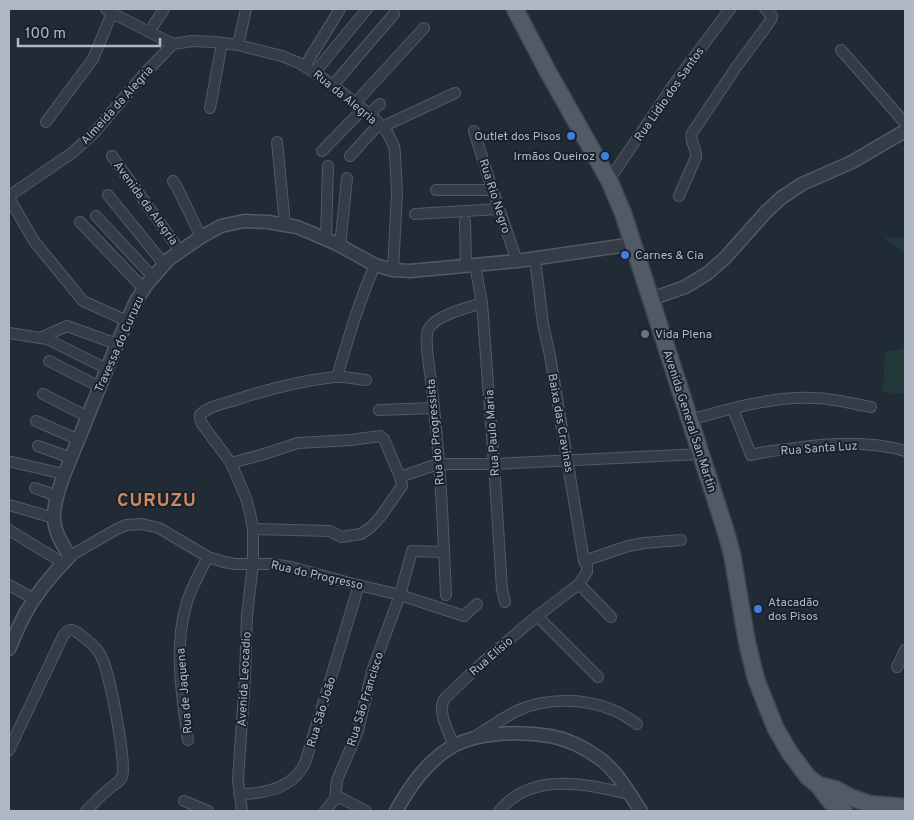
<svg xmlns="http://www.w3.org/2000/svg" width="914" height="820" font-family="Overpass,sans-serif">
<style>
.green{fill:#233838}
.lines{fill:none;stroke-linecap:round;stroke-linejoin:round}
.minor-casing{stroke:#515a65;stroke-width:12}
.tertiary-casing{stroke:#515a65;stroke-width:15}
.primary-casing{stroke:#3d4550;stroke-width:19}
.minor{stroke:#333c47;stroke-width:10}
.tertiary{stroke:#333c47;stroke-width:12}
.primary{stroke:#515b67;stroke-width:16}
.shop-dot{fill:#3f7fe0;stroke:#19212b;stroke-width:2}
.worship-dot{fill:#6b7280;stroke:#19212b;stroke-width:2}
.labels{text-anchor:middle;stroke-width:4;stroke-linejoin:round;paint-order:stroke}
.street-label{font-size:12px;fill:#aeb7c4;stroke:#19212b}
.poi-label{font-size:12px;fill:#aeb7c4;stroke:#19212b;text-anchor:start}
.district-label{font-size:18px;font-weight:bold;letter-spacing:1px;fill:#d0895c;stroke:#19212b}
</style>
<rect width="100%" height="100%" fill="#202b36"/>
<!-- green -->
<g class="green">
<polygon points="884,237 905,238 905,254"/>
<polygon points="905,343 905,394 883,392 885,351 902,349"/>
</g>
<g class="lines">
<defs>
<g id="minor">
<polyline points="112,13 173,44 193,41 214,42 238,45 282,56 299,63 329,82 375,119 387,132 394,146 395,154 397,193 393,270"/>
<polyline points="149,32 164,9"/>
<polyline points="238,45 246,9"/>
<polyline points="841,50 905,123"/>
<polyline points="305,66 340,9"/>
<polyline points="315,72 367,9"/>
<polyline points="333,85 394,14"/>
<polyline points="355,103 424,28"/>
<polyline points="210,108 222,43"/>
<polyline points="369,114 380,104"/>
<polyline points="46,122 93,59 112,13 106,9"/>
<polyline points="382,127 455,93"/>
<polyline points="474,131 489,179 517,261"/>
<polyline points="277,142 285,225"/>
<polyline points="322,151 363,109"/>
<polyline points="112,156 180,251"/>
<polyline points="350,156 379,124"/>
<polyline points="609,180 674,84 730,9"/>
<polyline points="173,181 177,187 201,237"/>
<polyline points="436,190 492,190"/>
<polyline points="9,195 12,194 72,153 94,133 144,74 173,44"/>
<polyline points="108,195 164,264"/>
<path d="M679,196L696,157C697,148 689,142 692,133L737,66L771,20L772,16L765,9"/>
<polyline points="9,198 34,241 83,301 127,321"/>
<polyline points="415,214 499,209"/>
<polyline points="96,216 153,277"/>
<polyline points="465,221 466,265"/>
<polyline points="80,222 144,289"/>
<polyline points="326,239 328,166"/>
<polyline points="340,246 347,178"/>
<polyline points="475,265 482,303 494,464 502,589 505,602"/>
<polyline points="9,333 47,339 107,369"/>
<polyline points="40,338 67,326 117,344"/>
<polyline points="49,361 100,387"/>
<path d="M337,377C348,339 359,301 375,265"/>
<polyline points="43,394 88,417"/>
<path d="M733,409L751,455C763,452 776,450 789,449C827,443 868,440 905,451"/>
<polyline points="379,410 434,408"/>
<path d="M690,420C728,409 774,396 814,398C832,398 853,404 871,407"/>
<polyline points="36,421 79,440"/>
<polyline points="38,446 71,458"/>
<polyline points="12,462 64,474"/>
<polyline points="231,463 261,455 298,443 351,440 380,436 384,439 400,477 402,486 381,516 371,527 361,534 341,537 330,531 253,529"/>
<polyline points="400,477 438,464 494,464 701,454"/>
<polyline points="35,488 57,496"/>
<polyline points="9,505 54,518"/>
<polyline points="9,530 63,563"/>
<polyline points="70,556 117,529 126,525 142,524 159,528 208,557 224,562 235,564 271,564 291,567 346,582 400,595 464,616 477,604"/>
<polyline points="584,561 628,546 644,543 681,540"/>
<polyline points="579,584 611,617"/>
<polyline points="9,585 34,599"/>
<path d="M446,595C443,524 440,453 431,382C430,370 424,340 428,330C435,315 467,308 482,303"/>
<polyline points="537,616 598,677"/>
<polyline points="897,667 905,650"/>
<path d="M476,736C490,727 504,717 519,710C546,698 582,698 610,709C620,712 628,718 637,724"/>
<path d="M188,740C182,694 173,648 187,602C192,586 200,572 208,557"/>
<path d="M454,746C449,732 436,711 445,698L483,662L537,616L579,584L587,572V566L584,561L550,356L543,324L535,259"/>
<path d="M9,750L63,636C68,629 71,628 78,633C86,639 95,645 100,654C109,667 127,764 122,777C120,781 117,783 114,785C103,793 95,802 86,811"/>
<path d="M239,794C265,794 293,788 305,763L359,585"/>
<polyline points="335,799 337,780 358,731 372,671 400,595 412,551 444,552"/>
<polyline points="335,799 341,798 366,811"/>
<polyline points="184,801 208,811"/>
<path d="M242,811L238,780L245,677L247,616L253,563V529L250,513L246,498L231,463L202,424L200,419V415C207,407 221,404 232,401C265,390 300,381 334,377C344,376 355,379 366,380"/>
<polyline points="325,811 335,799"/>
<path d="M499,811C532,771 586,784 629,794"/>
</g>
<g id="tertiary">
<polyline points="651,299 685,287 708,273 725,258 766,212 781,198 802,184 852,162 905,131"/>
<path d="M9,649C14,638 19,625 25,614C37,592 53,573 70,556C49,527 51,512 62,480L117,344L136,301L147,284L169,259L201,237L221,226L244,221L268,222L297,227L314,234L337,244L375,265L393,270L410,271L517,261L634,244"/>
<path d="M396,811C410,786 427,761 453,746C479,732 522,731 550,736C567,739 585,748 599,758C617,771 629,793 641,811"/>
</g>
<g id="primary">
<polyline points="515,9 547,70 609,180 623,213 726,532 732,554 747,642 756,679 769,712 776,729 790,753 808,777 818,785 830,801 844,811"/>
<polyline points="818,785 835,789 850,797 869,804 905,807"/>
</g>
</defs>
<!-- minor casing -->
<use href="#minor" class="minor-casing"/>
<!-- tertiary casing -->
<use href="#tertiary" class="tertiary-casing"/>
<!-- primary casing -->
<use href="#primary" class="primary-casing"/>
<!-- minor -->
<use href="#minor" class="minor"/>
<!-- tertiary -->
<use href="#tertiary" class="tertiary"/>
<!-- primary -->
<use href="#primary" class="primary"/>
</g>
<!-- markers -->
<g class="shop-dot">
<circle cx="571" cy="136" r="5"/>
<circle cx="605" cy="156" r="5"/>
<circle cx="625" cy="255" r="5"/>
<circle cx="758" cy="609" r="5"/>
</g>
<circle class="worship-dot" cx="645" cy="334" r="5"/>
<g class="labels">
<!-- street labels -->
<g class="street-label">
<text transform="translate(669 94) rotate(-55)" y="4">Rua Lidio dos Santos</text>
<text transform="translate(345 97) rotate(39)" y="4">Rua da Alegria</text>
<text transform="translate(117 105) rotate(-48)" y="4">Almeida da Alegria</text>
<text transform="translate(495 196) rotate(72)" y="4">Rua Rio Negro</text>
<text transform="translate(146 203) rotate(54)" y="4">Avenida da Alegria</text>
<text transform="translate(119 344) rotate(-66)" y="4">Travessa do Curuzu</text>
<text transform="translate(690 421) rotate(72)" y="4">Avenida General San Martin</text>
<text transform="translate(561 423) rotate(80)" y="4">Baixa das Cravinas</text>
<text transform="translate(435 432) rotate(-95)" y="4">Rua do Progressista</text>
<text transform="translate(492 433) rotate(-94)" y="4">Rua Paulo Maria</text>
<text transform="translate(819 448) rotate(-4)" y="4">Rua Santa Luz</text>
<text transform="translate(317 575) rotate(13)" y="4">Rua do Progresso</text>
<text transform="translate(491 656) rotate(-41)" y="4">Rua Elisio</text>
<text transform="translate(244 679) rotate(-87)" y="4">Avenida Leocadio</text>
<text transform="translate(184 691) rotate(-95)" y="4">Rua de Jaquena</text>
<text transform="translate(365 699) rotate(-73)" y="4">Rua São Francisco</text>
<text transform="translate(321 712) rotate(-73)" y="4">Rua São João</text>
</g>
<!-- poi labels -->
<g class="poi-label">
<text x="561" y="140" text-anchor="end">Outlet dos Pisos</text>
<text x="595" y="160" text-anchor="end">Irmãos Queiroz</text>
<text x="635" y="259">Carnes &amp; Cia</text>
<text x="655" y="338">Vida Plena</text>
<text x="768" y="606">Atacadão<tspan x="768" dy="14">dos Pisos</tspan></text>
</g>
<!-- district labels -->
<g class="district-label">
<text x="157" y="506">CURUZU</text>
</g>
</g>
<!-- border -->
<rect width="914" height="820" fill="none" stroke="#aeb7c4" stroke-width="20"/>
<!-- scale -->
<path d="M18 38v8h142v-8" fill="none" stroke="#aeb7c4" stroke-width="2.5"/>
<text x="25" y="38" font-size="15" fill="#aeb7c4" stroke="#19212b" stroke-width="4" paint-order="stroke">100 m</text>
</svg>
